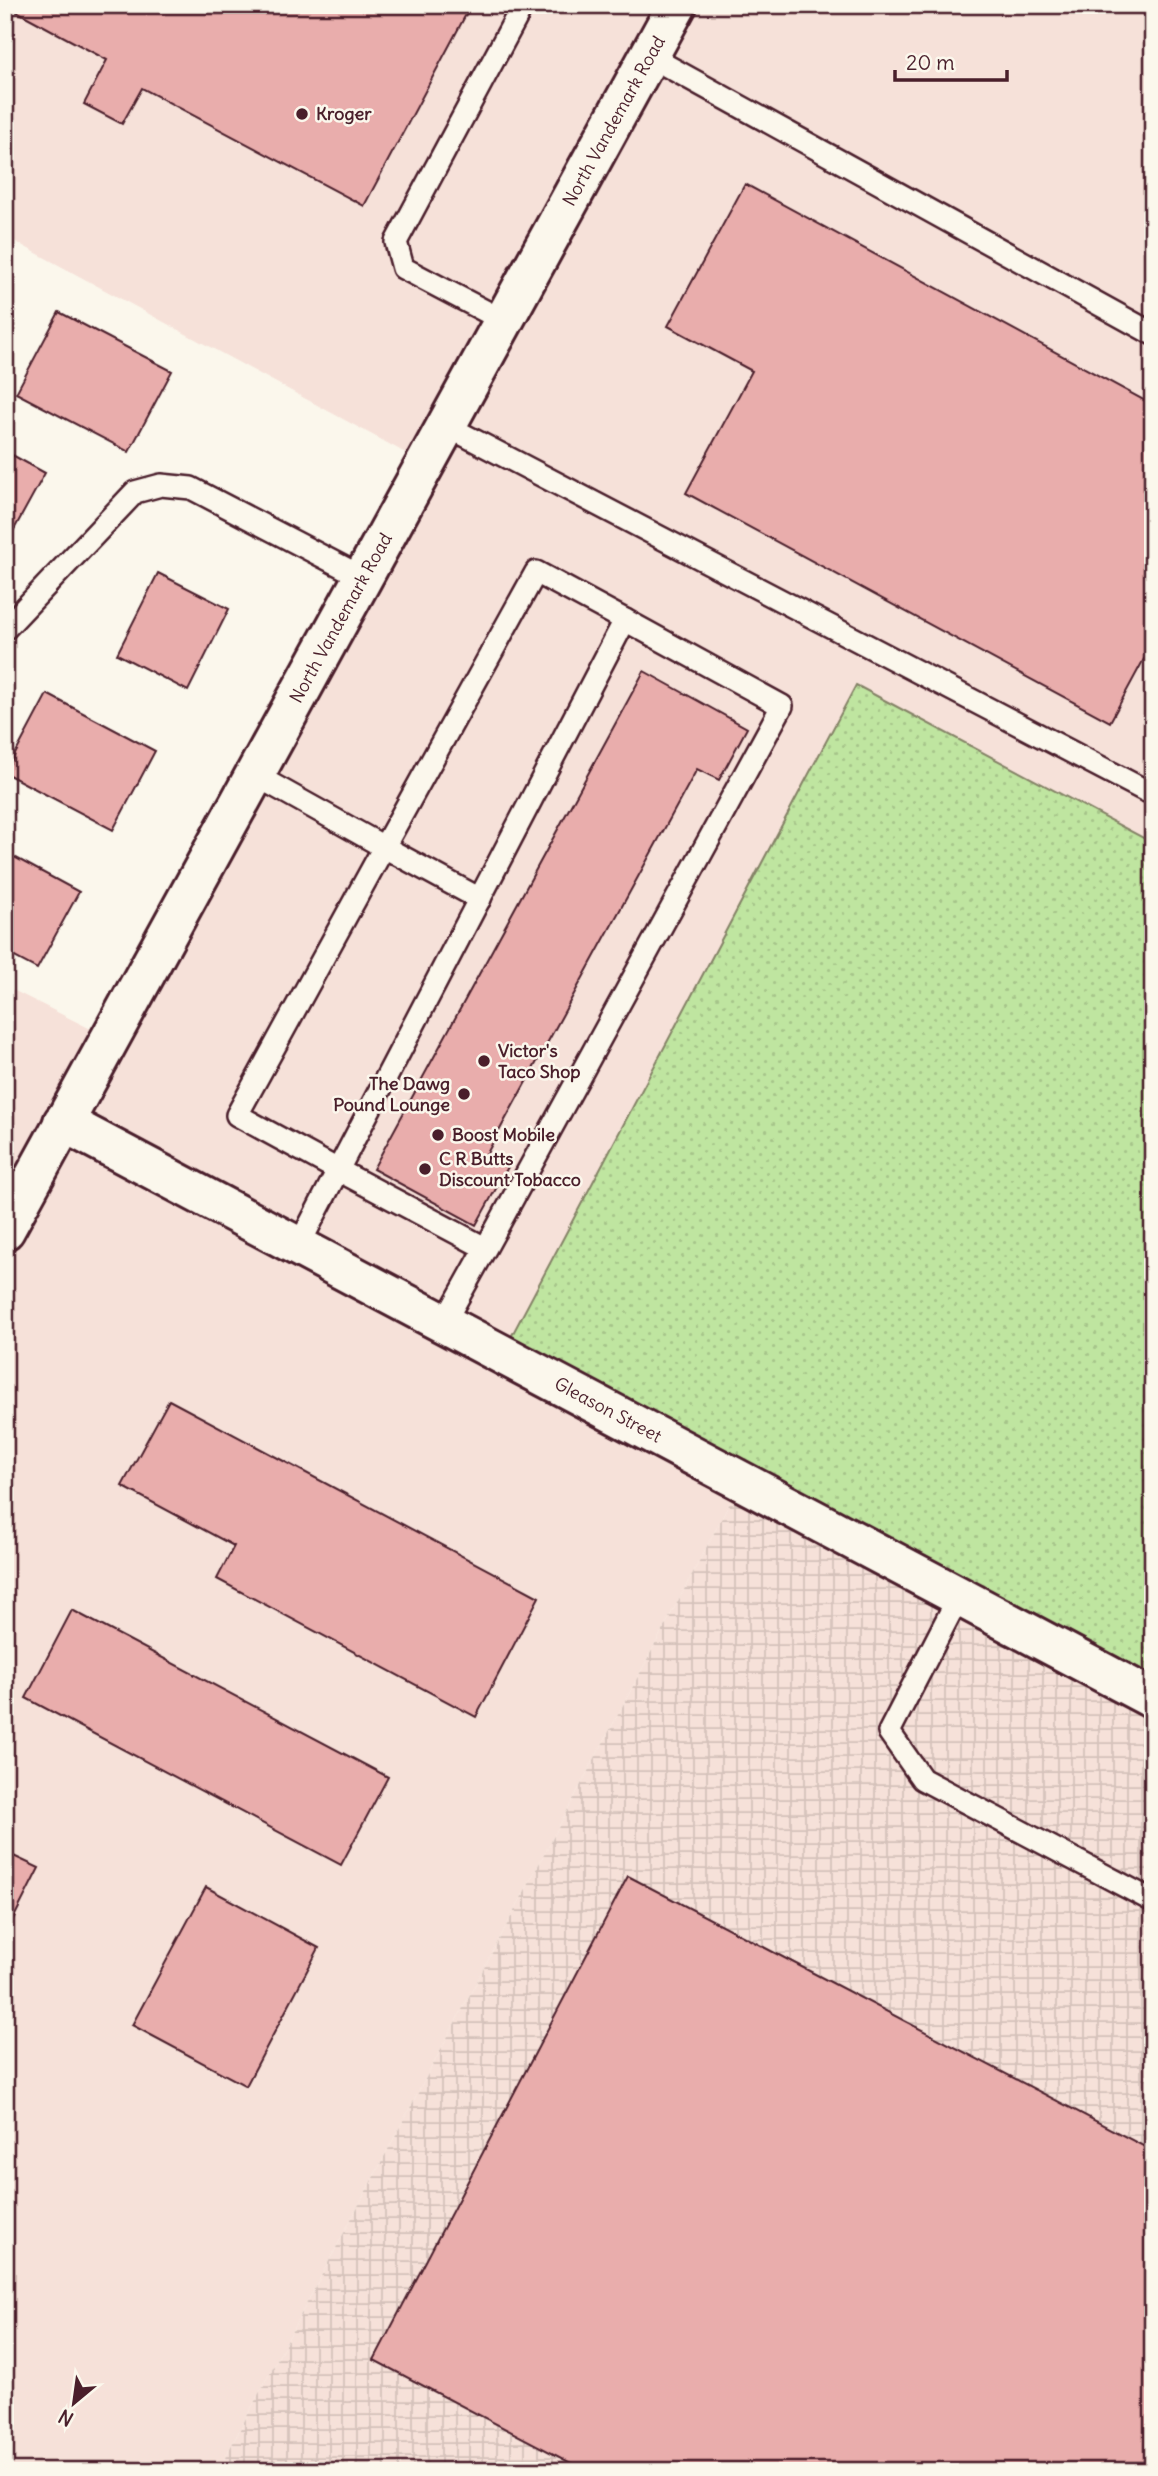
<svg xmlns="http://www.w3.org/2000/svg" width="1158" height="2476" font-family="Delius,sans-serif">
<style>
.built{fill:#f6e1d9}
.industrial{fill:url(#industrial-grid)}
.grass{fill:url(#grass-dots);stroke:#848266;stroke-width:2}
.building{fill:#e9adac;stroke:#4a1f2b;stroke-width:2}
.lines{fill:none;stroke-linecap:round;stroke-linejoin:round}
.lane-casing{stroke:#4a1f2b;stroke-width:26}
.street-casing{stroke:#4a1f2b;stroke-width:44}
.lane{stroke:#fbf7ec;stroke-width:21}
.street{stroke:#fbf7ec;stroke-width:38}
.poi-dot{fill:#4a1f2b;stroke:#fbf7ec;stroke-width:2.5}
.labels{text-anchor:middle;stroke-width:5;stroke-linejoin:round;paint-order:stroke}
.poi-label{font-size:18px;font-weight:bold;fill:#4a1f2b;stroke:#fbf7ec;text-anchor:start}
.street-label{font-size:18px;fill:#4a1f2b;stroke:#fbf7ec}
</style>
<defs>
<pattern id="industrial-grid" width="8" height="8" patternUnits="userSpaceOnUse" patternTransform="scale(1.75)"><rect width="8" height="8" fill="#f6e1d9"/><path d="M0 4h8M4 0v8" fill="none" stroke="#d4c1ba"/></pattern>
<pattern id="grass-dots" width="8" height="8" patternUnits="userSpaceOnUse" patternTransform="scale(1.75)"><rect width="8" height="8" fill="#bfe5a0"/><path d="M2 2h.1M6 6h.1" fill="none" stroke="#a6c48a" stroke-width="1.8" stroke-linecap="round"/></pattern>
</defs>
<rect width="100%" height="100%" fill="#fbf7ec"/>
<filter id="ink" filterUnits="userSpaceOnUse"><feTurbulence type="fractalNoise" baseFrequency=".0143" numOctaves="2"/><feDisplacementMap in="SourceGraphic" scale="14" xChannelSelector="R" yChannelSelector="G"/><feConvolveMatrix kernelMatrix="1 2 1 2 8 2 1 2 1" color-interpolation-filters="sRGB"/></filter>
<g filter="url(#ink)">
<!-- built -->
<polygon class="built" points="5,5 1153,5 1153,843 856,685 502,1354 742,1480 218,2471 5,2471 5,986 109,1038 426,464 5,236"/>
<!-- industrial -->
<polygon class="industrial" points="742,1480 1153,1699 1153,2471 218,2471"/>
<!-- grass -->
<polygon class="grass" points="856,685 1153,843 1153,1699 502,1354"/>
<!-- building -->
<g class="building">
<polygon points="5,5 471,5 364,206 142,88 122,124 84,104 107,60"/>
<polygon points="745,184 1153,405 1153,664 1144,659 1110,722 686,493 752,371 668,326"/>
<polygon points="59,312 172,371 129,452 16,393"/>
<polygon points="5,451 45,473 5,546"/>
<polygon points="158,573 229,609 188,691 117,654"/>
<polygon points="644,671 747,728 719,780 697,769 486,1155 508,1167 476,1225 373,1169"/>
<polygon points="47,694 155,751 113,830 5,773"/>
<polygon points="5,852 79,892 37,969 5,952"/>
<polygon points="169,1400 539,1597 476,1717 217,1579 234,1546 122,1486"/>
<polygon points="72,1610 388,1777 341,1865 26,1698"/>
<polygon points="5,1852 39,1868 5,1935"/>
<polygon points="628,1876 1153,2151 1153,2471 586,2471 374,2360"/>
<polygon points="206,1887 319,1948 246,2086 132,2025"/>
</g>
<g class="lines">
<defs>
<g id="lane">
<polyline points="649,56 1153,334"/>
<polyline points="504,321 403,268 396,242 523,5"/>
<polyline points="447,426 1146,791 1153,791"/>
<polyline points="5,629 135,492 161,485 191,488 364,578"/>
<polyline points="255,775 384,847 237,1115 338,1170 298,1247"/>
<polyline points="480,899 384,847 536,572 625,620"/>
<polyline points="444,1323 488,1244 782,706 625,620 338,1170 485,1248"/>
<polyline points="959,1596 889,1732 922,1779 1153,1901"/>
</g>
<g id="street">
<polyline points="63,1122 1153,1699"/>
<polyline points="5,1230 677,5"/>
</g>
</defs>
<!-- lane casing -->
<use href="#lane" class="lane-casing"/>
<!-- street casing -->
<use href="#street" class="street-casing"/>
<!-- lane -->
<use href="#lane" class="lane"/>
<!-- street -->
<use href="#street" class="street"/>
</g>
</g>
<!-- markers -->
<g class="poi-dot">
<circle cx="302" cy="114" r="7"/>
<circle cx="484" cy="1061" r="7"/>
<circle cx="464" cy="1094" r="7"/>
<circle cx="438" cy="1135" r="7"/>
<circle cx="425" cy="1169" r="7"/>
</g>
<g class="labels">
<!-- poi labels -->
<g class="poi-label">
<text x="316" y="120">Kroger</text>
<text x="498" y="1057">Victor's<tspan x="498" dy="21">Taco Shop</tspan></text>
<text x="450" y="1090" text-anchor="end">The Dawg<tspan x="450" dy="21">Pound Lounge</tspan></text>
<text x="452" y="1141">Boost Mobile</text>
<text x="439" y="1165">C R Butts<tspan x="439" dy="21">Discount Tobacco</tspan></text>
</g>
<!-- street labels -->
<g class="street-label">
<text transform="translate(614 121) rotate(-61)" y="6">North Vandemark Road</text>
<text transform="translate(341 618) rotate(-61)" y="6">North Vandemark Road</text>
<text transform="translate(608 1410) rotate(28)" y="6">Gleason Street</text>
</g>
</g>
<!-- margin -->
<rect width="1158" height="2476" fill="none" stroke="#fbf7ec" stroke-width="28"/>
<rect x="14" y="14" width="1130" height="2448" fill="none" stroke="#4a1f2b" stroke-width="2.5" filter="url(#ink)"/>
<!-- north arrow -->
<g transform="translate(74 2403) rotate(209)" stroke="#fbf7ec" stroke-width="5" paint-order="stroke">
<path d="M0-5L12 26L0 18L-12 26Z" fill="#4a1f2b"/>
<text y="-10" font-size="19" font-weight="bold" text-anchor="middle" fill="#4a1f2b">N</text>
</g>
<!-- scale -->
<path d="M895 70v10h112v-10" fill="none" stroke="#4a1f2b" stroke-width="3.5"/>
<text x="906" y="70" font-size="21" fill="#4a1f2b" stroke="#fbf7ec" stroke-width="5" paint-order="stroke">20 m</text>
</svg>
